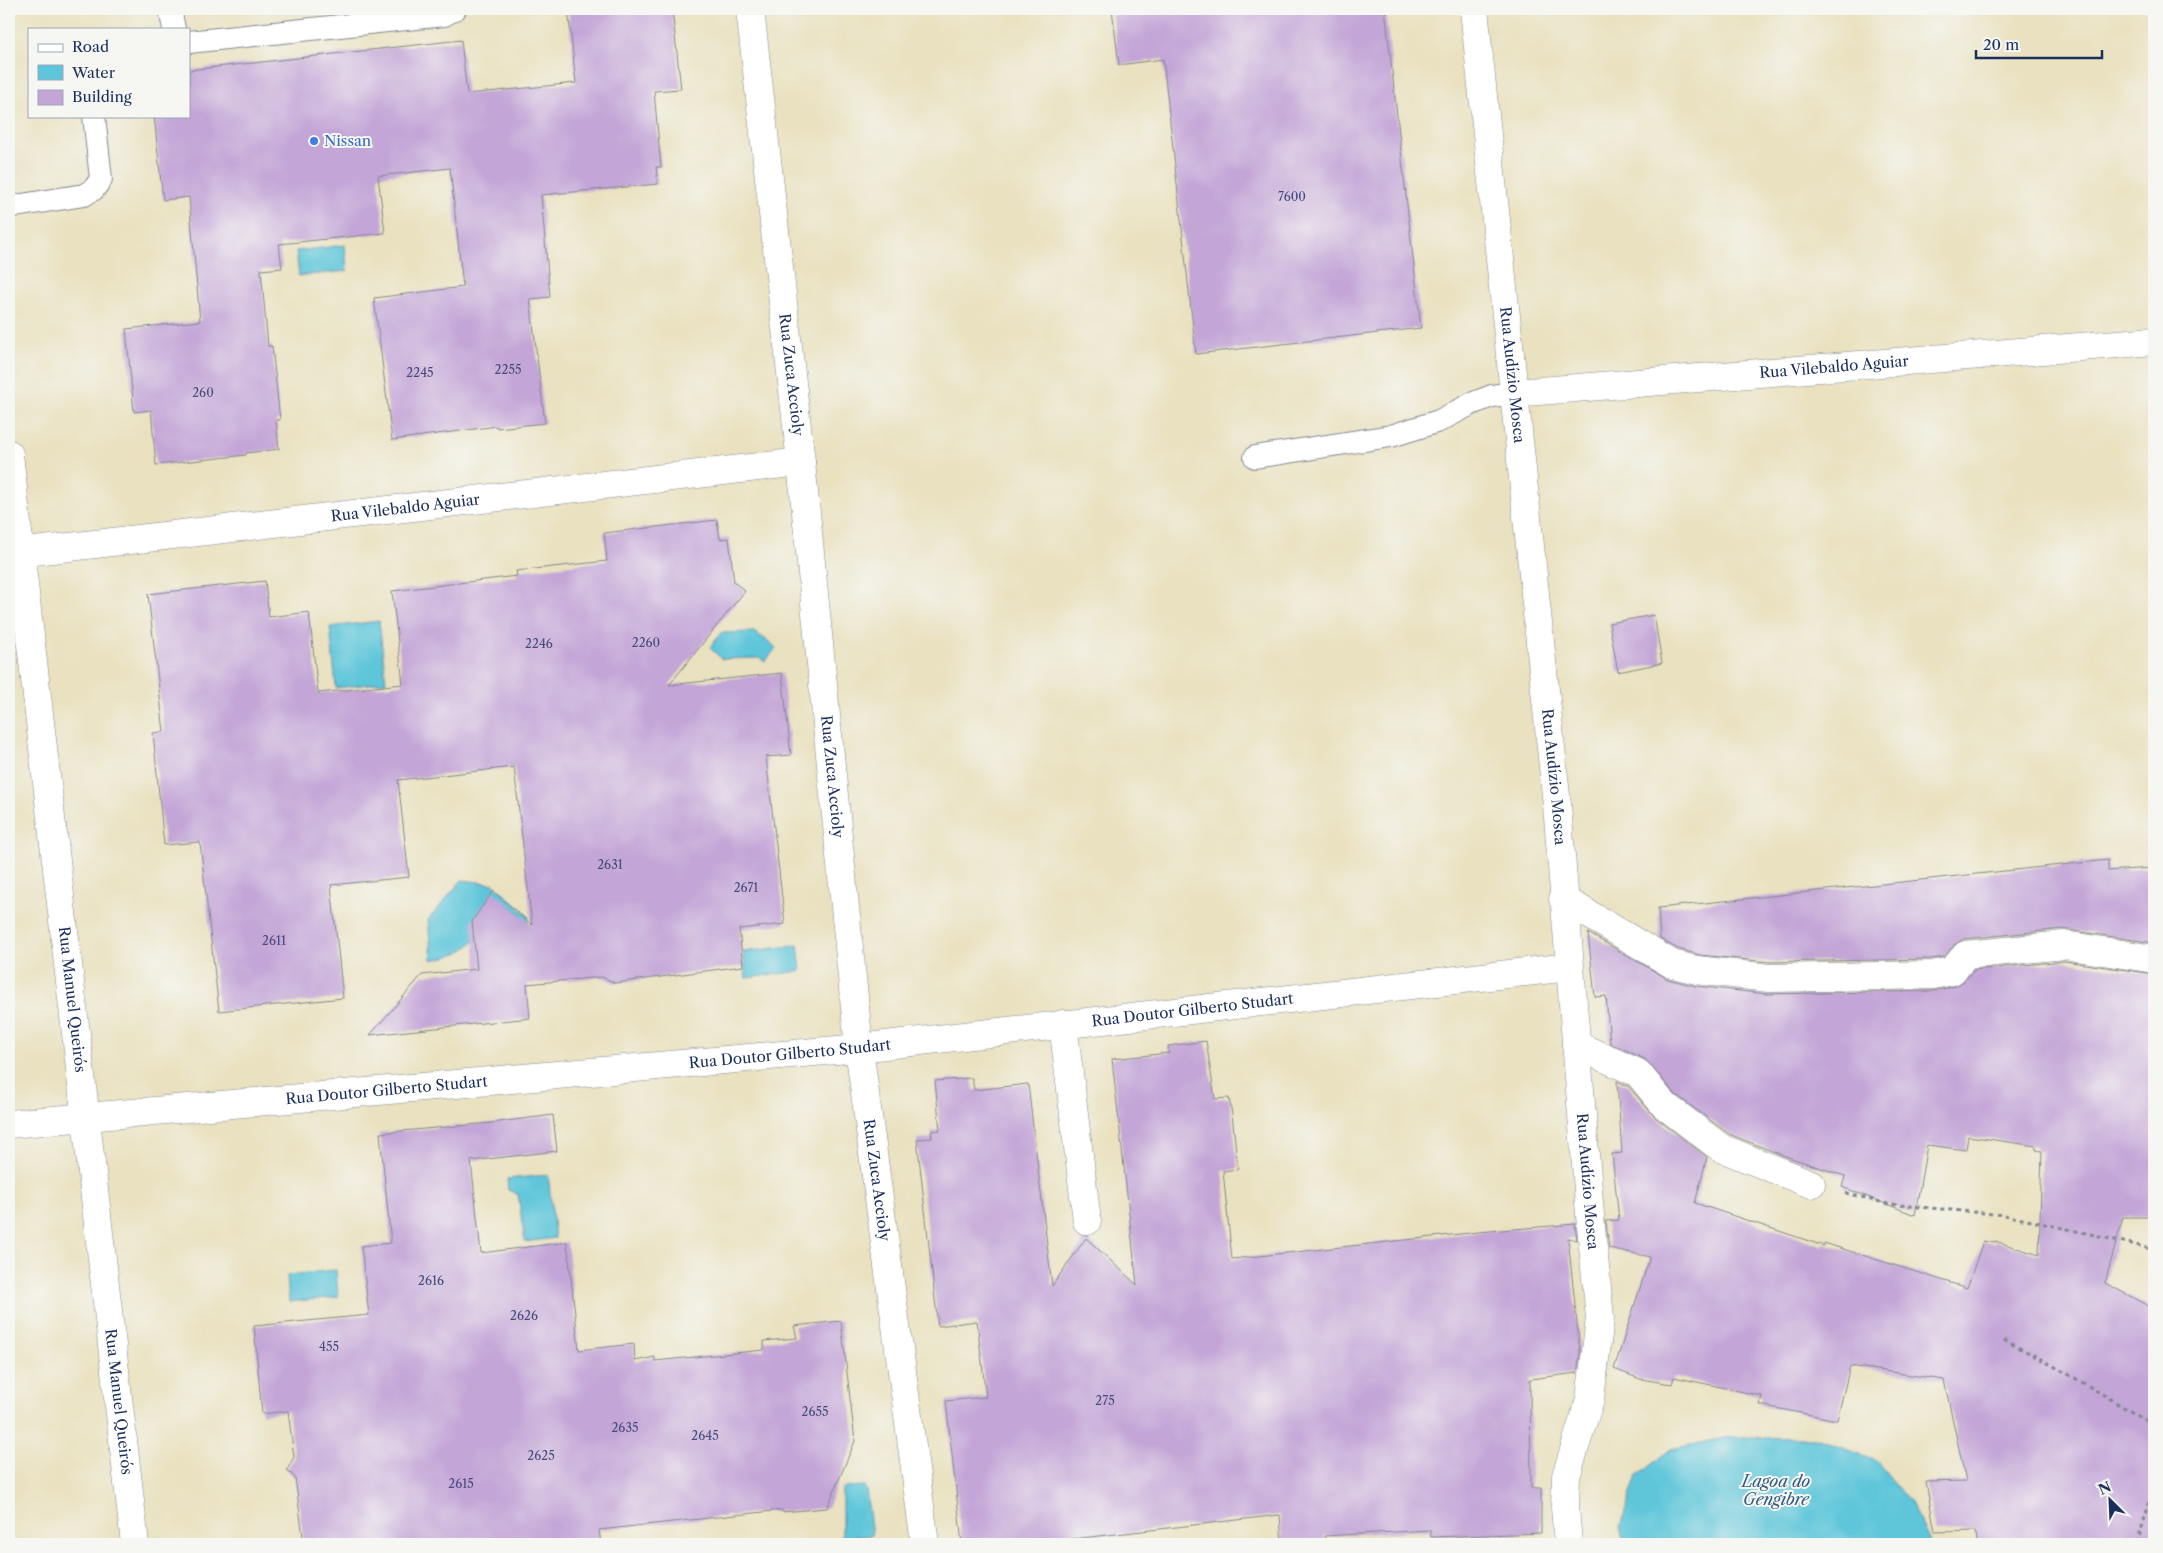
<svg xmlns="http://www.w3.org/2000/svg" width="2163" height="1553" font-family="'Libre Caslon Text',serif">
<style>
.water{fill:#5ec6da;stroke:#3c7a9c}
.building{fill:#c3a5d7}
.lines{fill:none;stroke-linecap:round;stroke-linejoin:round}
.service-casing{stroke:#82888e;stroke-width:24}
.minor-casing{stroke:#82888e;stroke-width:29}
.tertiary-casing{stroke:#82888e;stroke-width:29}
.path{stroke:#82888e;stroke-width:3;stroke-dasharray:4 4;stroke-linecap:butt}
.service{stroke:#fff;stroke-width:22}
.minor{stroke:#fff;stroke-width:28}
.tertiary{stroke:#fff;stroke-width:28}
.shop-dot{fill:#3f7fe0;stroke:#f6f6f2;stroke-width:2}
.labels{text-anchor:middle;stroke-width:4;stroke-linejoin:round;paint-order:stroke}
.number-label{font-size:12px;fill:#454c7c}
.shop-label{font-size:15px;fill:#366cbe;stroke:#f6f6f2;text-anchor:start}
.street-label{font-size:15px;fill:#1b2f5e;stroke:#f6f6f2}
.water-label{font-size:16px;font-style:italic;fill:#2f5c83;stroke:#f6f6f2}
</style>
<rect width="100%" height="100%" fill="#f6f6f2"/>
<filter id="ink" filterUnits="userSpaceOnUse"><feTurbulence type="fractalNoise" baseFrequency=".02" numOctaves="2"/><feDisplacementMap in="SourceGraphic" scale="10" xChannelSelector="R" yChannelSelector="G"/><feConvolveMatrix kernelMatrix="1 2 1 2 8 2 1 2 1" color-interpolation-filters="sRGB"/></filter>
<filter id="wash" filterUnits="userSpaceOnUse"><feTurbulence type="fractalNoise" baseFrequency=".0096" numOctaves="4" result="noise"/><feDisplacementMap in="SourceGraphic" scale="20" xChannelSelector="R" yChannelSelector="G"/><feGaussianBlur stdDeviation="1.12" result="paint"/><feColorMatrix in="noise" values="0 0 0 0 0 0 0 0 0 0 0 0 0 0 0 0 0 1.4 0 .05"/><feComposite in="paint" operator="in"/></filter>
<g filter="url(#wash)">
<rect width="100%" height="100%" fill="#e9e1bf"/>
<!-- water -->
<g class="water">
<polygon points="345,245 347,271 299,276 296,251"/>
<polygon points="379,621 386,682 336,688 330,627"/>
<polygon points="754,632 771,643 776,648 765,662 760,658 722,659 710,648 721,633"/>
<path d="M462,880L494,884L528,916L529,927L522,928L521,915L493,892C477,935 482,951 432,960L428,920Z"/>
<polygon points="798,945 801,971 746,978 743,952"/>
<polygon points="548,1175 555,1238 525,1242 518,1194 508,1190 507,1179"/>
<polygon points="336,1270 338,1297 289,1302 287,1275"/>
<polygon points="1730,1437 1815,1438 1874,1459 1910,1503 1931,1544 1624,1544 1620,1527 1637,1476 1671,1449"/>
<polygon points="864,1486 866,1490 872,1535 860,1537 856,1534 854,1538 842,1537 842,1489 845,1487"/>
</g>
<g id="blocks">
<!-- building -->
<g class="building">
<polygon points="568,9 672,9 681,89 654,91 661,167 656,167 658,184 541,195 550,297 530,299 545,423 497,428 497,426 392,440 374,298 463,287 450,168 378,176 385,233 279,244 282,268 261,270 268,346 272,346 280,420 276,420 279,449 246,453 246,455 156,465 151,410 134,412 126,329 200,321 189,197 163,200 154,116 189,116 189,70 461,40 467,94 576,83"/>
<polygon points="1112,9 1385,9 1421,328 1196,354 1163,59 1119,65"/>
<polygon points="717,520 720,539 729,538 734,582 745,591 669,685 782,673 791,755 766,757 785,924 739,929 743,966 615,983 602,977 527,984 530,1018 370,1035 422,975 477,969 472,921 493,891 532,925 514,767 398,780 409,877 331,885 343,998 219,1011 200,842 164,845 153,733 164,732 148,594 265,581 269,617 309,612 318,693 403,684 392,591 517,576 516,571 607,561 604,533"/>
<polygon points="1654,615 1662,663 1618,672 1609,623"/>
<polygon points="2108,860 2108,871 2152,868 2154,888 2154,943 2062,929 1964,939 1954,945 1944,957 1931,959 1770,962 1700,955 1678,949 1660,939 1658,908"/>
<polygon points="1588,933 1668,979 1695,986 1767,994 1933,991 1956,986 1964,981 1974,970 2064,961 2154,974 2154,1217 2123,1217 2105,1283 2154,1309 2154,1544 1977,1544 1976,1531 1935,1532 1926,1482 1966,1481 1944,1380 1850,1366 1837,1420 1760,1405 1762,1396 1674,1377 1672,1384 1640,1379 1614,1369 1650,1257 1609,1248 1606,1221 1619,1220 1612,1154 1622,1153 1617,1081 1628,1086 1655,1117 1707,1157 1695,1203 1824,1246 1824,1243 1967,1288 1983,1241 1995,1243 1995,1241 2039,1255 2042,1151 2036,1150 2036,1146 1968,1136 1966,1150 1927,1145 1915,1215 1842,1187 1845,1176 1782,1155 1729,1134 1675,1094 1645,1059 1610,1043 1606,996 1595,997"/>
<polygon points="1206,1041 1215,1099 1229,1098 1232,1114 1238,1169 1223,1171 1232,1259 1478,1232 1575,1224 1577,1240 1568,1238 1580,1352 1577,1373 1530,1379 1531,1488 1541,1488 1541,1533 1431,1537 1430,1530 1324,1536 1325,1541 1282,1544 1280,1515 1030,1544 962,1544 946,1401 986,1397 977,1321 938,1326 917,1139 932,1138 931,1131 940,1130 935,1081 972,1078 974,1090 1028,1084 1052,1286 1086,1238 1137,1285 1112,1059 1169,1053 1168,1046"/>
<polygon points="553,1115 557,1151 471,1161 481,1253 567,1242 579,1350 634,1344 635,1361 655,1357 655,1361 764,1350 764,1341 797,1338 794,1326 841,1321 855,1441 827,1508 782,1512 782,1510 599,1530 601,1544 304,1544 295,1478 287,1470 294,1457 288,1411 262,1414 254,1326 369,1315 361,1246 391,1243 380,1133 491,1123"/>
</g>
</g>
</g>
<g filter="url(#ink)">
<use href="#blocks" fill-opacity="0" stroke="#82888e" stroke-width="1"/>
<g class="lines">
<defs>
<g id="service">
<polyline points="170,9 174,29"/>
<polyline points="189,42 444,15 455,9"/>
<polyline points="9,207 84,195 94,189 101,179 94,116"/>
<polyline points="1255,457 1391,436 1439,421 1471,404 1492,396 1514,393"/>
</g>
<g id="minor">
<path id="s1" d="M750,9L801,462L859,1048L925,1544"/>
<path id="s2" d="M1474,9L1557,805L1591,1227L1600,1318L1590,1399L1566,1476L1565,1507L1568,1544"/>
<path id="s3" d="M1514,393L2154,341"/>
<path id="s4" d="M9,554L801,462"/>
<polyline points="1563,899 1672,964 1697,970 1769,978 1933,975 1952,971 1966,955 2064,945 2154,959"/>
<polyline points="1063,1024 1087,1221"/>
<polyline points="1576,1045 1638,1073 1664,1105 1721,1148 1811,1184"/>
<path id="s5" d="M9,1124L859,1048L1569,967"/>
</g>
<g id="tertiary">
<path id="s6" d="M9,454L135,1544"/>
</g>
</defs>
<!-- service casing -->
<use href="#service" class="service-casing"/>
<!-- minor casing -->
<use href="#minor" class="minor-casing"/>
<!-- tertiary casing -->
<use href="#tertiary" class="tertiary-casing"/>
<!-- path -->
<g class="path">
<polyline points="1846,1193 1888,1204 2004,1215 2099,1236 2144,1247 2154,1251"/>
<path d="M2004,1340C2056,1366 2105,1395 2154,1426"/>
<polyline points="2137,1544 2154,1487"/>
</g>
<!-- service -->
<use href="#service" class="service"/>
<!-- minor -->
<use href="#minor" class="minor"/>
<!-- tertiary -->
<use href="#tertiary" class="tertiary"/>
</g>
</g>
<!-- markers -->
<circle class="shop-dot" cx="314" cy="141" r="5"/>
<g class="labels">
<!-- number labels -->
<g class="number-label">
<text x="1292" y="201">7600</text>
<text x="508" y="374">2255</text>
<text x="420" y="377">2245</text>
<text x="203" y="397">260</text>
<text x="646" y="647">2260</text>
<text x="539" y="648">2246</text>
<text x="610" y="869">2631</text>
<text x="746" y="892">2671</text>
<text x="274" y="945">2611</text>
<text x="431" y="1285">2616</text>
<text x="524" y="1320">2626</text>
<text x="329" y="1351">455</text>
<text x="1105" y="1405">275</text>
<text x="815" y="1416">2655</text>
<text x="625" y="1432">2635</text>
<text x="705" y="1440">2645</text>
<text x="541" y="1460">2625</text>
<text x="461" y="1488">2615</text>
</g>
<!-- shop labels -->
<g class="shop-label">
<text x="324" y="146">Nissan</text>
</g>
<!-- street labels -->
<g class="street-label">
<text dy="5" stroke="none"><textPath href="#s3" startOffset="321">Rua Vilebaldo Aguiar</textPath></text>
<text dy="5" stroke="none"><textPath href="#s1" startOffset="368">Rua Zuca Accioly</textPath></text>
<text dy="5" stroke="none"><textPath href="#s2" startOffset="368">Rua Audízio Mosca</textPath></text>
<text dy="5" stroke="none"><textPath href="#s4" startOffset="399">Rua Vilebaldo Aguiar</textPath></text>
<text dy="5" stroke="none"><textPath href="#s1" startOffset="772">Rua Zuca Accioly</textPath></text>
<text dy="5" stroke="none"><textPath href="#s2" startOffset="772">Rua Audízio Mosca</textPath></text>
<text dy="5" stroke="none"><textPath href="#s6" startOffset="549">Rua Manuel Queirós</textPath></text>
<text dy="5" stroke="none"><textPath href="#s5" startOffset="1189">Rua Doutor Gilberto Studart</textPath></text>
<text dy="5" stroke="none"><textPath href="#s5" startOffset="784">Rua Doutor Gilberto Studart</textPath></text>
<text dy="5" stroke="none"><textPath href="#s5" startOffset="379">Rua Doutor Gilberto Studart</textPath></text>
<text dy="5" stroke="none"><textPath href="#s1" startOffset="1178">Rua Zuca Accioly</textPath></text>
<text dy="5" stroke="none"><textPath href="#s2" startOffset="1178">Rua Audízio Mosca</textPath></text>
<text dy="5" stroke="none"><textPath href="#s6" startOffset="954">Rua Manuel Queirós</textPath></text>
</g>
<!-- water labels -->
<g class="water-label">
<text x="1776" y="1487">Lagoa do<tspan x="1776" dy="18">Gengibre</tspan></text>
</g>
</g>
<!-- margin -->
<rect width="2163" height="1553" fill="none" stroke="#f6f6f2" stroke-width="30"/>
<!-- legend -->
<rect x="28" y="28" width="162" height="90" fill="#f6f6f2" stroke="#9ea6b7"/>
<rect x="38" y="44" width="25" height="8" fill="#ffffff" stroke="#9ea6b7"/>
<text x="72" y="52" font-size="15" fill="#1b2f5e">Road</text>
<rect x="38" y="65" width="25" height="15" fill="#5ec6da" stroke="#9ea6b7"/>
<text x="72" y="78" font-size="15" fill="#1b2f5e">Water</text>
<rect x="38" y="90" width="25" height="15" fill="#c3a5d7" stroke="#9ea6b7"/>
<text x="72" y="102" font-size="15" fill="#1b2f5e">Building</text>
<!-- north arrow -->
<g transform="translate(2110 1500) rotate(336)" stroke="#f6f6f2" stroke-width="4" paint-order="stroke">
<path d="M0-4L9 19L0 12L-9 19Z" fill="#1b2f5e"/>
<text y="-8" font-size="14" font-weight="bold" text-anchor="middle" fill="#1b2f5e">N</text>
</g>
<!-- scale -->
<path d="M1976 50v8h126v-8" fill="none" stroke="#1b2f5e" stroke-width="2.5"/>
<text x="1983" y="50" font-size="15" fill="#1b2f5e" stroke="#f6f6f2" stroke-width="4" paint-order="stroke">20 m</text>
</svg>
